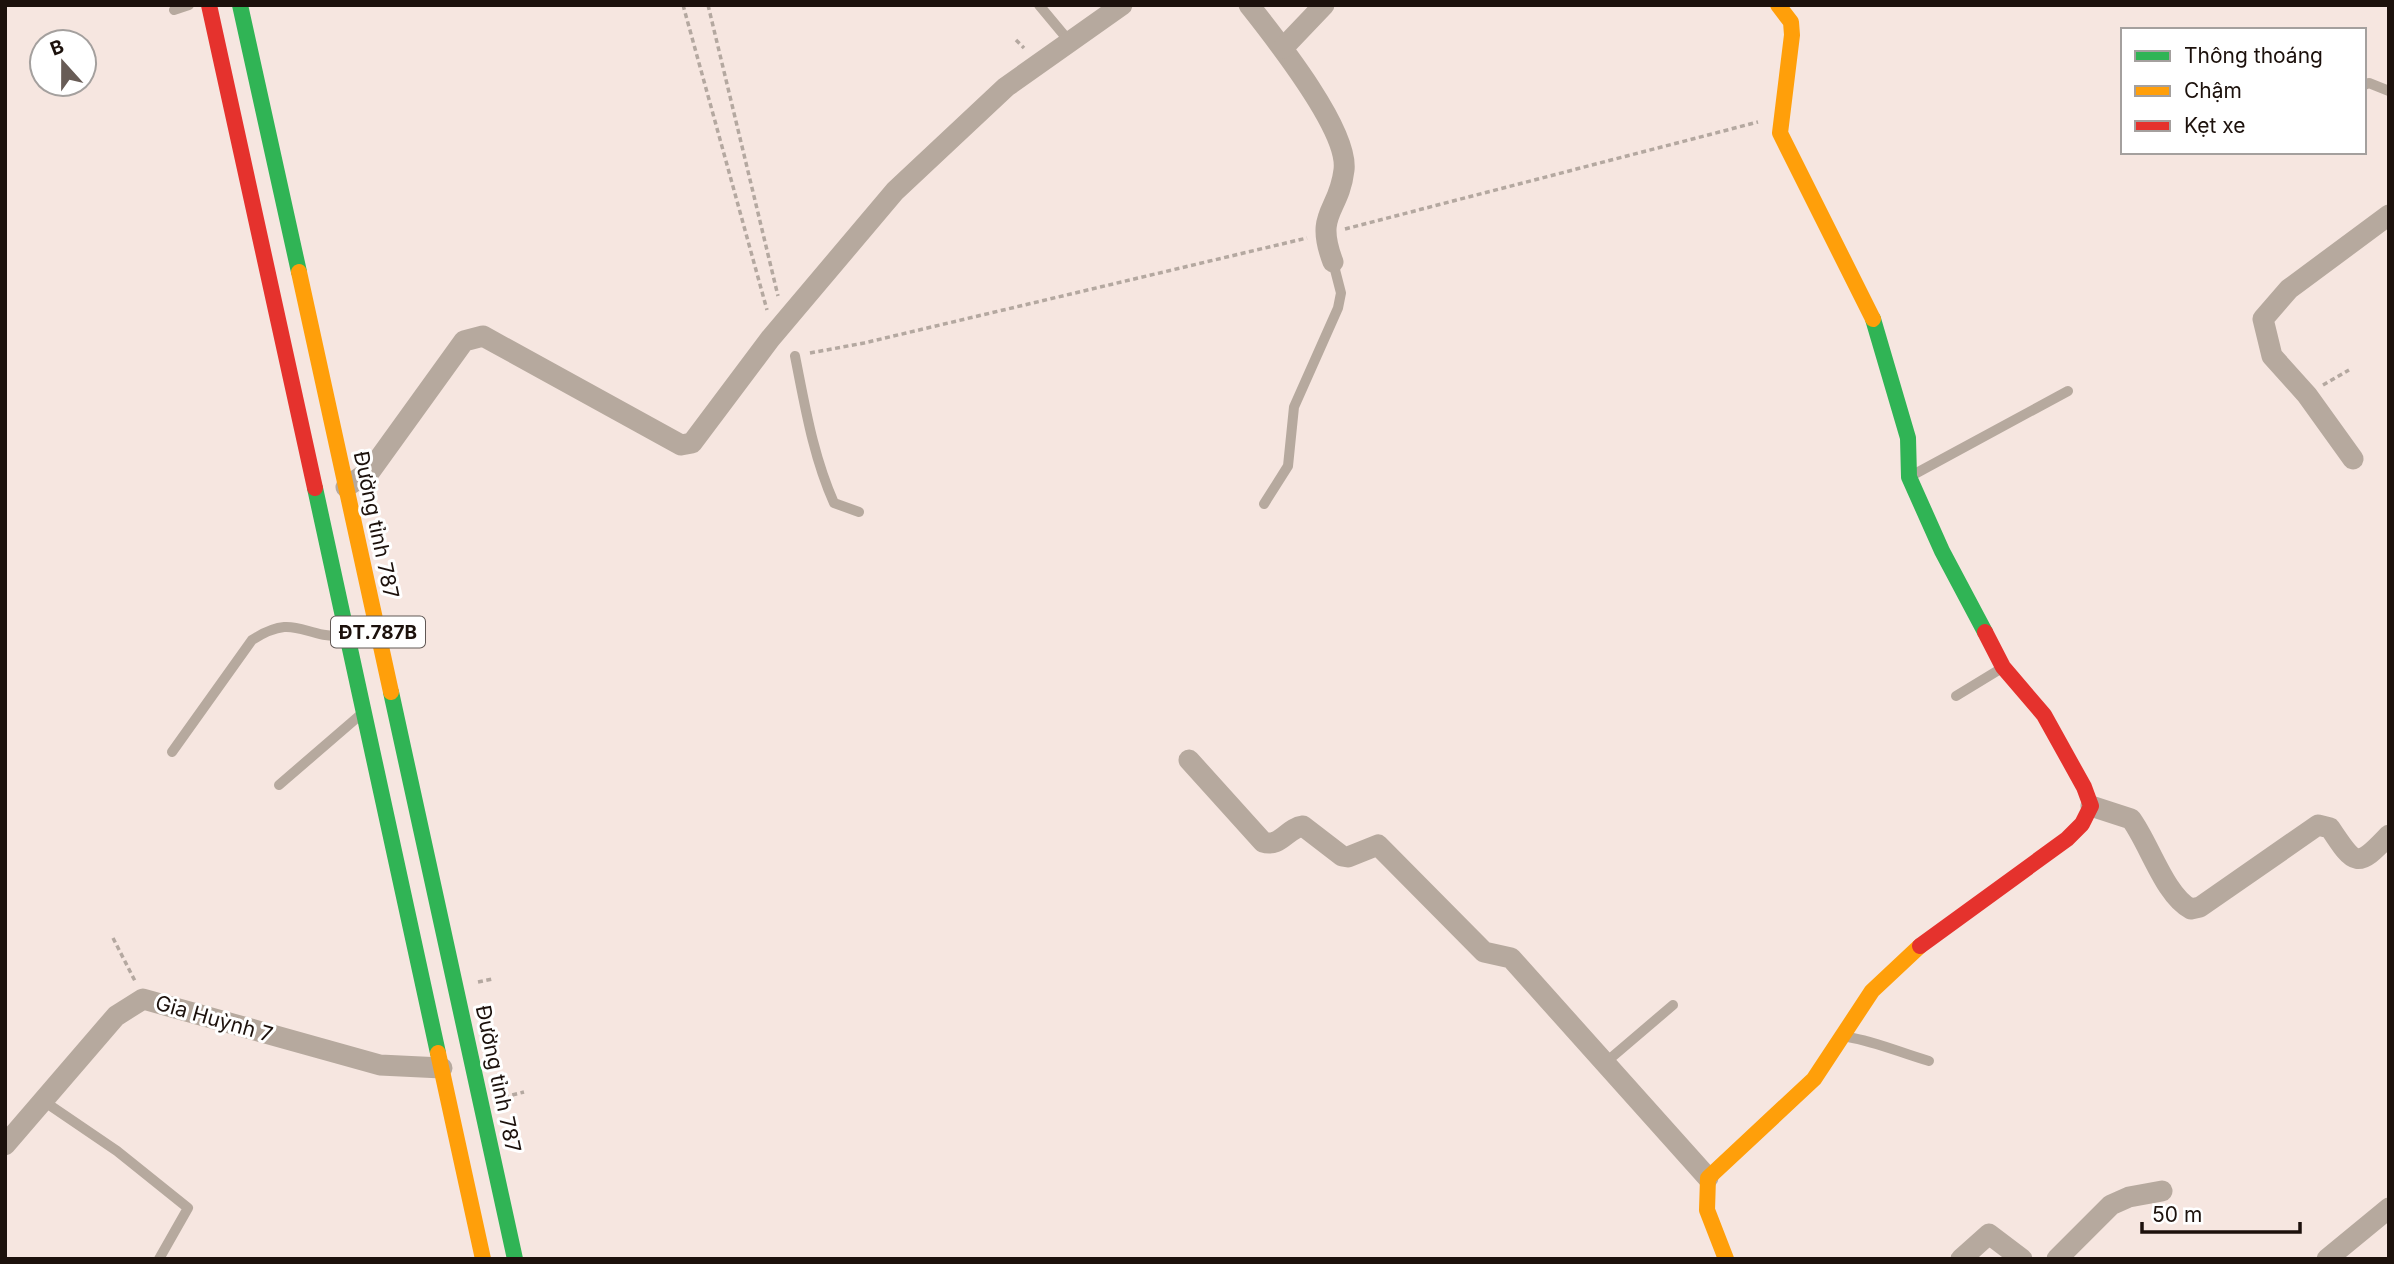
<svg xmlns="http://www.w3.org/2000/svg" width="2394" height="1264" font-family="Inter,sans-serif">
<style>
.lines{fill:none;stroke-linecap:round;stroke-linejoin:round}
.path{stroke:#b4a8a0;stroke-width:3.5;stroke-dasharray:5 3.5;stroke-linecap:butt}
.lane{stroke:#b6a99e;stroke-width:10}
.street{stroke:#b6a99e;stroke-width:21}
.fast{stroke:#30b455;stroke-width:16}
.slow{stroke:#ff9f0a;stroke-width:16}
.jam{stroke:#e5322d;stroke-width:16}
.labels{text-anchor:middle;stroke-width:6;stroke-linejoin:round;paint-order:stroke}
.shield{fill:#fff;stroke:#605855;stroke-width:2}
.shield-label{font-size:19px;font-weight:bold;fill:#1c110c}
.street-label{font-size:21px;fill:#1c110c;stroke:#fff}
</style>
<rect width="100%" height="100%" fill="#f6e6e0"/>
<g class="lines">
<!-- path -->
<g class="path">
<polyline points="683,5 767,310"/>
<polyline points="708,5 778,296"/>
<polyline points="1016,40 1024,48"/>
<polyline points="1345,229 1758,122"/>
<polyline points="810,353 864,343 1307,238"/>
<polyline points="2323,385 2349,370"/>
<polyline points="113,938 135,981"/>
<polyline points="478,982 492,979"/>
<polyline points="504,1097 524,1092"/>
</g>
<!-- lane -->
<g class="lane">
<polyline points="1039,5 1069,41"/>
<polyline points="174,10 189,5"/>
<polyline points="2364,85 2369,83 2389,91"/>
<path d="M795,356C805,406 813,456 834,503L859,512"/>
<polyline points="1911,476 2068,391"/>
<polyline points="1264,504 1288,466 1294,407 1338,308 1341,293 1333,262"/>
<polyline points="1956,696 2002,668"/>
<path d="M172,752L252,640C296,612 301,638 344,636"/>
<polyline points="279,785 359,716"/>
<path d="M1848,1037C1877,1042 1901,1053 1929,1061"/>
<polyline points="1605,1063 1673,1005"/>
<polyline points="45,1102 117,1151 188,1208 159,1259"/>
</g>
<!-- street -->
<g class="street">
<path d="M1249,5C1275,38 1349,130 1344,170C1339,213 1314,212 1333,262"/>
<polyline points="1283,48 1324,5"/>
<polyline points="2353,459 2307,395 2272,356 2263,319 2289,289 2389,215"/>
<polyline points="346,487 371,470 464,341 483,336 681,445 692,443 770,339 895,191 1006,87 1122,5"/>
<path d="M1189,760L1263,842C1280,848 1287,828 1303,826L1342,856L1348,857L1378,845L1484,952L1511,958L1708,1178"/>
<path d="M2091,806L2131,819C2149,843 2165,896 2191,909L2200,907L2318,825L2330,828C2355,866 2357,869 2389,835"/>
<polyline points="5,1145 116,1016 143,999 380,1065 442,1068"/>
<polyline points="1961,1259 1989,1234 2022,1259"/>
<polyline points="2057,1259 2111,1205 2129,1197 2162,1191"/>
<polyline points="2327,1259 2389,1208"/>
</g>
<!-- fast -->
<g class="fast">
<polyline points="240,5 299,272"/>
<polyline points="1873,319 1908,438 1909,477 1942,551 1985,632"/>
<polyline points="315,488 438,1053"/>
<polyline points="391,692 515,1259"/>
</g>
<!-- slow -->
<g class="slow">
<polyline points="1778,5 1791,22 1792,35 1780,133 1873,319"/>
<polyline points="299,272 391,692"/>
<polyline points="438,1053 483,1259"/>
<polyline points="1726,1259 1707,1210 1708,1178 1814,1079 1872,991 1920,946"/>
</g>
<!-- jam -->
<g class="jam">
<polyline points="209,5 315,488"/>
<polyline points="1920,946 2067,839 2082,824 2091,806 2084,787 2044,715 2003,667 1985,632"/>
</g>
</g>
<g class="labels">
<!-- shield labels -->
<rect class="shield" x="331" y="616.5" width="94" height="31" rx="5"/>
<g class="shield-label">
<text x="378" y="639">ĐT.787B</text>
</g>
<!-- street labels -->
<g class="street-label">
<text transform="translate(376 525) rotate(78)" y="7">Đường tỉnh 787</text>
<text transform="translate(214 1019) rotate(16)" y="7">Gia Huỳnh 7</text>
<text transform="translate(498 1079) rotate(78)" y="7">Đường tỉnh 787</text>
</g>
</g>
<!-- border -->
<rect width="2394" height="1264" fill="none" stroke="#1c110c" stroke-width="14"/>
<!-- legend -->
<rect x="2121" y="28" width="245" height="126" fill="#ffffff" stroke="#a4a09e" stroke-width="2"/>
<rect x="2135" y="51" width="35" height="10" fill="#30b455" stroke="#a4a09e" stroke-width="2"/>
<text x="2184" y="63" font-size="21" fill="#1c110c">Thông thoáng</text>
<rect x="2135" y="86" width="35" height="10" fill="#ff9f0a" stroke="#a4a09e" stroke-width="2"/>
<text x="2184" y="98" font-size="21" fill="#1c110c">Chậm</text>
<rect x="2135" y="121" width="35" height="10" fill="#e5322d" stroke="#a4a09e" stroke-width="2"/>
<text x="2184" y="133" font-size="21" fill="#1c110c">Kẹt xe</text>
<!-- north arrow -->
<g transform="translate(63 63) rotate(339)"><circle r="33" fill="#ffffff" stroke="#a4a09e" stroke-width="2"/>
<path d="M0-5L12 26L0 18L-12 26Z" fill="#685c56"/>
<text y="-10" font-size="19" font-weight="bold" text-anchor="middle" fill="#1c110c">B</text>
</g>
<!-- scale -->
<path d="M2142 1222v10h158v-10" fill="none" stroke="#1c110c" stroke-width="3.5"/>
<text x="2152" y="1222" font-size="21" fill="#1c110c" stroke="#ffffff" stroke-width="5" paint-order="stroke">50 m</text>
</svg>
